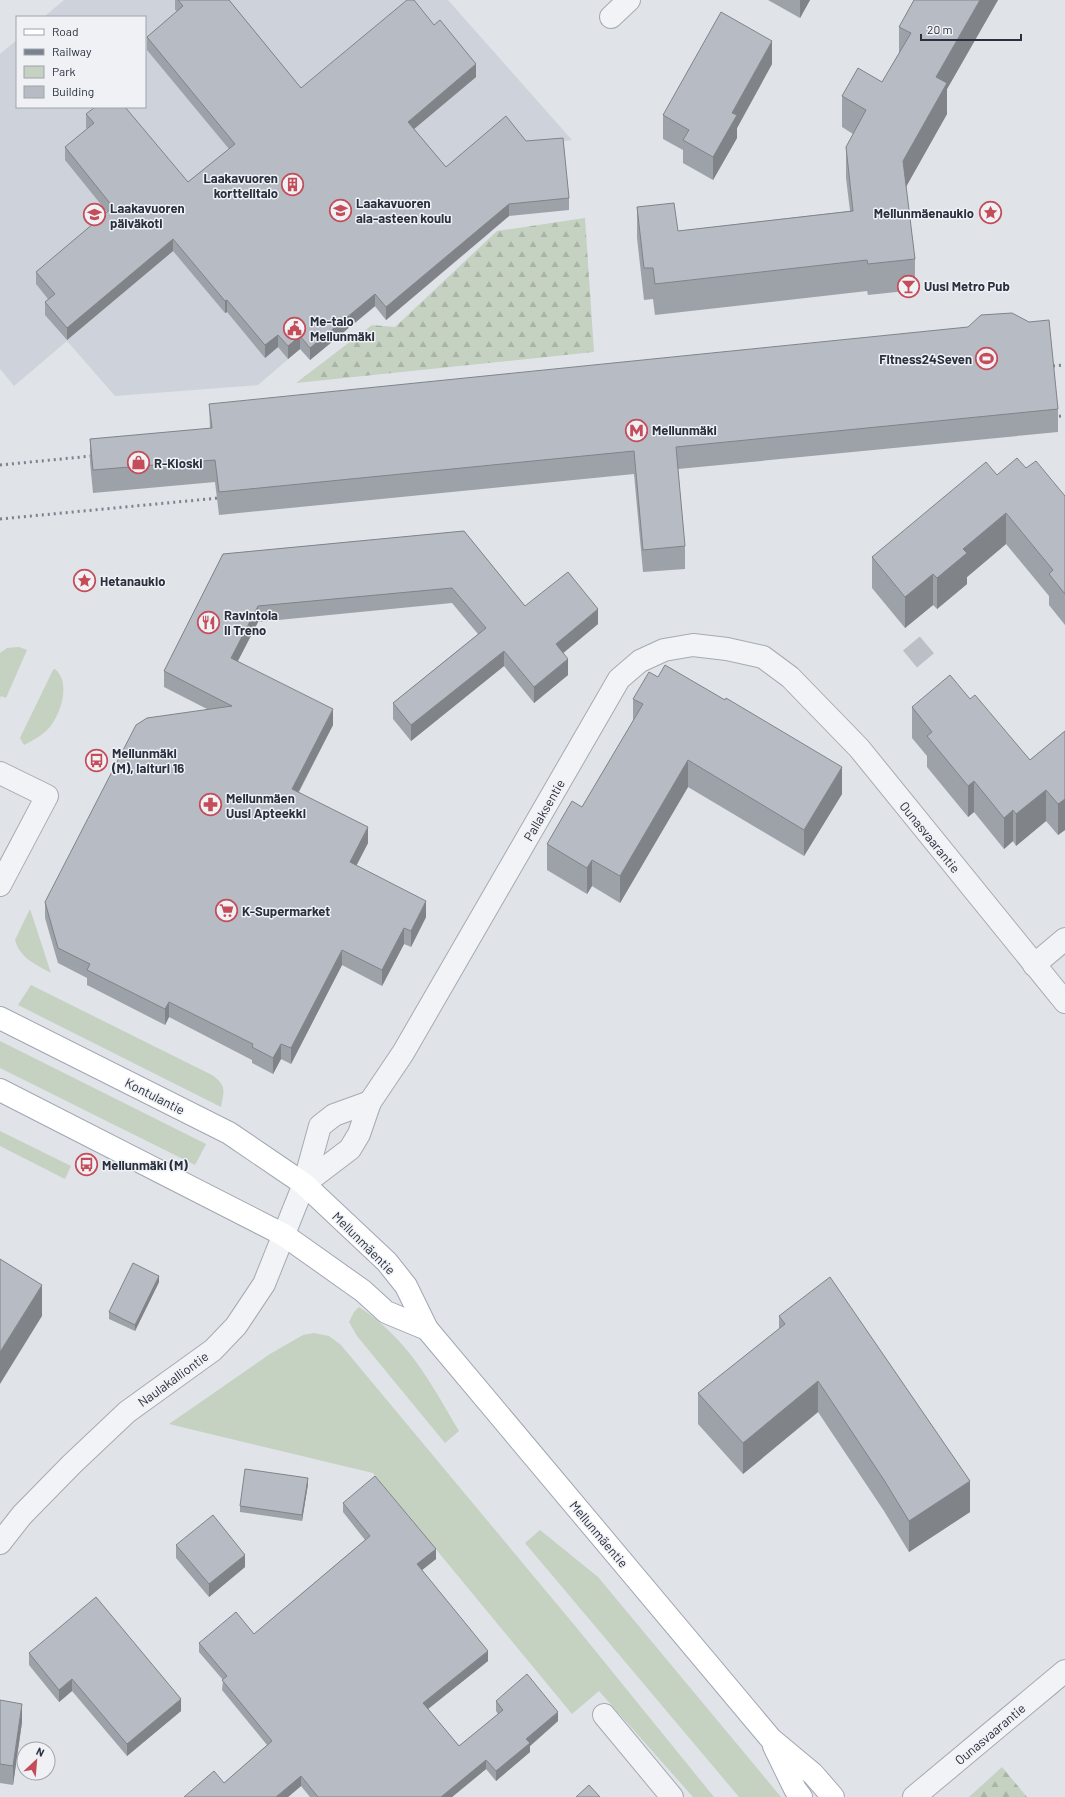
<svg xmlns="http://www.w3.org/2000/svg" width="1065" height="1797" font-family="Barlow,sans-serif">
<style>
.built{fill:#ced2da}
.green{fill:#c5d1c1}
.forest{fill:url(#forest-firs)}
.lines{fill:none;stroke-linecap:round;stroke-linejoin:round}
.minor-tunnel{stroke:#bcbfc6;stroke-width:22;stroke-dasharray:22 11;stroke-linecap:butt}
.minor-casing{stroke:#a6aab2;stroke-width:24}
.major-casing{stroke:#a0a7b3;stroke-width:24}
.minor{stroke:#f2f3f6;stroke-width:22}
.major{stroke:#fff;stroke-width:22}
.rail{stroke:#7a8290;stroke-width:3;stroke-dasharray:2 4;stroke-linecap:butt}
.wall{fill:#9da2a9}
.shaded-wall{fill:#808489}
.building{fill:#b7bcc4;stroke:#808489}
.labels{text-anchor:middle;stroke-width:3;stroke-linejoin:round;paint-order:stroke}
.poi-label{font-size:13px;font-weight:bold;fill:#2a303e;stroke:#eff1f5;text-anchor:start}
.street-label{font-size:13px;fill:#2a303e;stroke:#eff1f5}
</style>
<defs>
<pattern id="forest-firs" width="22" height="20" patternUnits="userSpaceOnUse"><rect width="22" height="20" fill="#c5d1c1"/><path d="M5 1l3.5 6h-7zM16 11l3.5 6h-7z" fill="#a9b4a7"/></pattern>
</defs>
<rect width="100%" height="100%" fill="#e0e3e8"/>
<!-- built -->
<polygon class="built" points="64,0 448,0 572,140 519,148 494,226 490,233 386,320 375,307 310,360 300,349 258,385 115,396 67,341 14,386 0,369 0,54 17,40 17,107 145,107 145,17 44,17"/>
<!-- green -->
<g class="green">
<polygon points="19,647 27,650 6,698 1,696 0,698 0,653 7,648"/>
<path d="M55,669C72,683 60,718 46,731C39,737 32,741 24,745L20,738L53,670Z"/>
<path d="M30,909L51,973C35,964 20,958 15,940Z"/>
<path d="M31,985L212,1075C227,1086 224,1090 221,1107L18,1005Z"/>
<polygon points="0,1041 206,1144 195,1165 0,1068"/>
<polygon points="0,1131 71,1166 65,1179 0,1146"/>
<path d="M359,1307C409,1340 430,1382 459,1431L445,1443L357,1336L349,1322L354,1312Z"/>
<polygon points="314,1333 329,1336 341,1345 576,1627 714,1797 693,1797 599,1691 572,1714 373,1473 169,1424 270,1354 303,1335"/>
<polygon points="540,1530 598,1577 781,1797 739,1797 525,1543"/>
</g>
<!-- forest -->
<g class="forest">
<polygon points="585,218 594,352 296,383 372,325 395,327 497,231"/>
<polygon points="1002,1767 1027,1797 969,1797"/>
</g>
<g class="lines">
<!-- minor-tunnel -->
<polyline class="minor-tunnel" points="910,659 928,644"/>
<defs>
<g id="minor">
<polyline points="611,17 629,0"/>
<polyline points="0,773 47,796 0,885"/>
<polyline points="1034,965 1065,939"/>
<polyline points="304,1184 350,1149 359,1134 370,1102 403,1053 619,679 640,661 664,650 693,645 727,649 763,657 790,677 859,748 1065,1002"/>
<polyline points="0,1543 22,1515 72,1464 127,1412 213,1350 236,1326 264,1284 304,1184 320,1126 334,1115 370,1102"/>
<polyline points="604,1715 672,1797"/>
<polyline points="914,1797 1065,1671"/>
</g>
<g id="major">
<polyline points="0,1018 229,1133 304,1184 387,1262 406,1286 427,1329 771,1739 813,1774 833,1797"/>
<polyline points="0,1090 284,1235 363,1291 386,1312 427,1329"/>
<polyline points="774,1746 795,1789 801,1797"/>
</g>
</defs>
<!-- minor casing -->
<use href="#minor" class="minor-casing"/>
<!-- major casing -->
<use href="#major" class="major-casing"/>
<!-- minor -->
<use href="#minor" class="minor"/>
<!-- major -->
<use href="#major" class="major"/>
<!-- rail -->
<g class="rail">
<polyline points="1041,367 1064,365"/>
<polyline points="1047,417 1063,416"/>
<polyline points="0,465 102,455"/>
<polyline points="0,519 229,497"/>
</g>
</g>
<!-- wall -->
<g class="wall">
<polygon points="175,0 229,0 301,88 476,77 414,129 446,167 569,198 569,210 509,216 386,320 375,306 310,360 300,349 288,359 278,347 265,358 227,312 225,313 173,251 67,340 45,315 45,302 48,299 36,284 36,272 107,212 65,160 65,147 87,129 86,127 86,114 188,182 229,149 147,50 147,37 177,11 175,10"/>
<polygon points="768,0 810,0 800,18"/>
<polygon points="914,0 998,0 947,89 947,114 906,187 915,259 915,290 868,295 867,291 655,315 653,299 644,300 637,238 637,207 678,231 850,211 846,178 846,147 853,134 842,127 842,96 882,82 899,53 899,27"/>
<polygon points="772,64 737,128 737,138 713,180 683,163 683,150 663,139 663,115"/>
<polygon points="209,404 1058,409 1058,432 678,469 685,546 685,569 643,572 634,474 219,515 215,482 93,493 90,462 90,439 210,429"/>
<polygon points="1026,468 1065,496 1065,625 1049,605 1049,596 1006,544 967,577 967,584 937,609 933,605 905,628 872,588 872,557 997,475"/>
<polygon points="464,531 525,606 598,624 563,653 568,675 534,703 504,666 411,741 393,719 393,703 478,634 452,603 258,622 238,661 333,725 299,792 368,843 356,866 426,917 411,947 404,944 382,986 342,965 291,1064 281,1059 273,1074 252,1063 252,1060 169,1017 165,1025 87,985 87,978 58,963 45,918 45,902 207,709 164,687 164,671 223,554"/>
<polygon points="633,699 842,794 804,856 688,787 620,903 592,886 587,894 547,870 547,844 582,807 633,721"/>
<polygon points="970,699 1030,760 1065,731 1065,830 1058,835 1046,821 1016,846 1013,841 1004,849 974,812 968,817 927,767 927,756 912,738 912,707"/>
<polygon points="159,1282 135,1331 109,1319 109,1312"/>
<polygon points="779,1316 970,1512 909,1552 884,1511 818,1412 743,1474 698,1424 698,1393 779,1329"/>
<polygon points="308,1484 302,1521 240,1512 240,1506"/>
<polygon points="343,1503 436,1559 422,1570 488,1661 428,1709 459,1746 498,1714 496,1711 496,1701 558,1721 530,1746 530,1752 496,1781 486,1769 452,1797 310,1797 301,1786 288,1797 184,1797 224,1783 267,1745 222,1690 223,1680 199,1652 199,1643 254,1634 365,1540 343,1512"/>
<polygon points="176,1545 245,1567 209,1597 176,1558"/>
<polygon points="29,1653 181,1711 127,1756 72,1691 59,1702 29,1665"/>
<polygon points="0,1700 22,1722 13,1785 0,1783"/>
</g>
<!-- shaded-wall -->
<g class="shaded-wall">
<polygon points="800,0 810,0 800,18"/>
<polygon points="980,0 998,0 947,89 947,114 903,192 903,161 936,77"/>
<polygon points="772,41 772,64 737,128 737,138 713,180 713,157 732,113"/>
<polygon points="476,64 476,77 408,134 408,122"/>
<polygon points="509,204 509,216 386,320 386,307"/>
<polygon points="173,239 173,251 67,340 67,328"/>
<polygon points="375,294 375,306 310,360 310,348"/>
<polygon points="227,300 227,312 225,313 225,301"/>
<polygon points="278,335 278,347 265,358 265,345"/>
<polygon points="300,336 300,349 288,359 288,346"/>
<polygon points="1006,513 1006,544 967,577 967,584 937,609 937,578 963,549"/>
<polygon points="933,574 933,605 905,628 905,597"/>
<polygon points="258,606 258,622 231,674 231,658"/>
<polygon points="598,609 598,624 556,659 556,644"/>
<polygon points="504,651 504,666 411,741 411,725"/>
<polygon points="568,659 568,675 534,703 534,687"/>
<polygon points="333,709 333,725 292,804 292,789"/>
<polygon points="688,760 688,787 620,903 620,876"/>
<polygon points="842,767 842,794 804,856 804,830"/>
<polygon points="974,781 974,812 968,817 968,786"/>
<polygon points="1046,790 1046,821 1016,846 1016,814"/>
<polygon points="1065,799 1065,830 1058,835 1058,804"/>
<polygon points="1013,810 1013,841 1004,849 1004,818"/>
<polygon points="368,827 368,843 350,878 350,862"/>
<polygon points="592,860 592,886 587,894 587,868"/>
<polygon points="426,901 426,917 411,947 411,931"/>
<polygon points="404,928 404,944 382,986 382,970"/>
<polygon points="342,950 342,965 291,1064 291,1048"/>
<polygon points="169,1002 169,1017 165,1025 165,1009"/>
<polygon points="281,1044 281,1059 273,1074 273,1058"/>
<polygon points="159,1276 159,1282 135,1331 135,1325"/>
<polygon points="42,1285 42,1316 0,1384 0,1352"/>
<polygon points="818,1381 818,1412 743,1474 743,1443"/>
<polygon points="308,1478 308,1484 302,1521 302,1515"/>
<polygon points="970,1481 970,1512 909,1552 909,1521"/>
<polygon points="436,1549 436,1559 417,1574 417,1564"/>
<polygon points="245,1555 245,1567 209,1597 209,1584"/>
<polygon points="488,1651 488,1661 423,1713 423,1703"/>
<polygon points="72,1679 72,1691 59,1702 59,1690"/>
<polygon points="181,1699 181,1711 127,1756 127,1744"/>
<polygon points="22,1704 22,1722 13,1785 13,1766"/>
<polygon points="558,1712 558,1721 530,1746 530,1752 496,1781 496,1771 526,1739"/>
<polygon points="486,1760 486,1769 452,1797 441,1797"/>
<polygon points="301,1776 301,1786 288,1797 276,1797"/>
</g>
<!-- building -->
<g class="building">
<polygon points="178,0 229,0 301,88 407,0 414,0 434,25 440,20 476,64 408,122 446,167 506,116 526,141 563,138 569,198 509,204 386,307 375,294 310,348 300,336 288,346 278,335 265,345 227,300 225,301 173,239 67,328 45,302 55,294 36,272 113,207 65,147 94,123 86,114 95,107 125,107 188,182 235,144 147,37 183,6"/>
<polygon points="914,0 980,0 936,77 947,83 903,161 915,259 868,264 867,260 655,284 653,268 644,268 637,207 674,203 678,231 853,211 846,147 866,110 842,96 858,68 882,82 911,33 899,27"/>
<polygon points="721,12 772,41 732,113 737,115 713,157 683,140 689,130 663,115"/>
<polygon points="1012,313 1029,322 1049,320 1058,409 676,447 685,546 643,550 634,451 219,492 215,460 93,470 90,439 212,428 209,404 968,327 981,315"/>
<polygon points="1017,458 1026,468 1036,461 1065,496 1065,594 1049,574 1053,570 1006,513 963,549 967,553 937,578 933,574 905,597 872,557 986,462 997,475"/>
<polygon points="464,531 525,606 568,572 598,609 556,644 568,659 534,687 504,651 411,725 393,703 486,628 452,588 258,606 231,658 333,709 292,789 368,827 350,862 426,901 411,931 404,928 382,970 342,950 291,1048 281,1044 273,1058 252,1047 253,1044 169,1002 165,1009 87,970 90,964 58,948 45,902 136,725 147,718 232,706 164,671 223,554"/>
<polygon points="665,665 725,700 726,698 842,767 804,830 688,760 620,876 592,860 587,868 547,844 572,801 582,807 643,704 633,699 649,672 658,677"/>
<polygon points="950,675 970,699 975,695 1030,760 1065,731 1065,799 1058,804 1046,790 1016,814 1013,810 1004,818 974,781 968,786 927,736 932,732 912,707"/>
<polygon points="0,1259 42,1285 0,1352"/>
<polygon points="133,1263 159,1276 135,1325 109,1312"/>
<polygon points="830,1277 970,1481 909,1521 884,1480 818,1381 743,1443 698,1393 785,1324 779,1316"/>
<polygon points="245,1469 308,1478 302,1515 240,1506"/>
<polygon points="375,1476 436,1549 417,1564 488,1651 423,1703 459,1746 503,1710 496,1701 527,1674 558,1712 526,1739 530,1743 496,1771 486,1760 441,1797 318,1797 301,1776 276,1797 184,1797 214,1771 224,1783 272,1741 222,1680 227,1676 199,1643 236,1612 254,1634 370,1536 343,1503"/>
<polygon points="213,1515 245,1555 209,1584 176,1545"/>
<polygon points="96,1597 181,1699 127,1744 72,1679 59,1690 29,1653"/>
<polygon points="0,1700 22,1704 13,1766 0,1764"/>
<polygon points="589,1785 600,1797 576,1797"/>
</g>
<!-- icons -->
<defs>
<symbol id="building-ring" viewBox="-11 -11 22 22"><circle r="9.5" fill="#eff1f5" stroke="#c54d5a" stroke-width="1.5"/><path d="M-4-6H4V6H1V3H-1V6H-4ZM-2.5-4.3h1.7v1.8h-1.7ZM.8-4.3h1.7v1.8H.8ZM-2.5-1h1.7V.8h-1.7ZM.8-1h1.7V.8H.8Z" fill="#c54d5a"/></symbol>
<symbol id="school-ring" viewBox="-11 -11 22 22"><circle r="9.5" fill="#eff1f5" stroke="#c54d5a" stroke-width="1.5"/><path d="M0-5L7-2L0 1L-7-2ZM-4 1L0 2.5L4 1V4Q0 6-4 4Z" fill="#c54d5a"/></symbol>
<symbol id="sight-ring" viewBox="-11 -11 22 22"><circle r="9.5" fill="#eff1f5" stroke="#c54d5a" stroke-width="1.5"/><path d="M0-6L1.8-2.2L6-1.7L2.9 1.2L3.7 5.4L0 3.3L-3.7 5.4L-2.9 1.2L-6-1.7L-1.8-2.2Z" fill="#c54d5a"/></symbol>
<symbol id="bar-ring" viewBox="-11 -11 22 22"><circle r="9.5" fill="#eff1f5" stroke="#c54d5a" stroke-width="1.5"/><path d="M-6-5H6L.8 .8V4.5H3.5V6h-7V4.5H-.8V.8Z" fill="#c54d5a"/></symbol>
<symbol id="civic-ring" viewBox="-11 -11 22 22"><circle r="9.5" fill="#eff1f5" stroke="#c54d5a" stroke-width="1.5"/><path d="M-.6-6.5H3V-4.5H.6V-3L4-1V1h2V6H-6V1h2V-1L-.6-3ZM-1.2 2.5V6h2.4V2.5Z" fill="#c54d5a"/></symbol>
<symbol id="stadium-ring" viewBox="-11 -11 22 22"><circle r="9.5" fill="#eff1f5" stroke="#c54d5a" stroke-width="1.5"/><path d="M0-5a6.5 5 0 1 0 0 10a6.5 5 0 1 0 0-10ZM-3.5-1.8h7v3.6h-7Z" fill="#c54d5a"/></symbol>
<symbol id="metro-ring" viewBox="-11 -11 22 22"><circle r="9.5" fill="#eff1f5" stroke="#c54d5a" stroke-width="1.5"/><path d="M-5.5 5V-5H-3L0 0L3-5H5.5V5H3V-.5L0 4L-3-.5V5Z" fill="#c54d5a"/></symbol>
<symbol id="shop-ring" viewBox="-11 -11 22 22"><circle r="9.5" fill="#eff1f5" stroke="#c54d5a" stroke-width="1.5"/><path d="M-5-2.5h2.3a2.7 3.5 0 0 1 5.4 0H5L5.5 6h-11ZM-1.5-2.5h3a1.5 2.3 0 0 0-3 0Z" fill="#c54d5a"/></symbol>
<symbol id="restaurant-ring" viewBox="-11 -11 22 22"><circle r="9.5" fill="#eff1f5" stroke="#c54d5a" stroke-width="1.5"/><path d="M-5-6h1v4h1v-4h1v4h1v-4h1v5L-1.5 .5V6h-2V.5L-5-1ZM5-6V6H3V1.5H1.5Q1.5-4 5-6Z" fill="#c54d5a"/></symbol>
<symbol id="bus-ring" viewBox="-11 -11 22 22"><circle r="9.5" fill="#eff1f5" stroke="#c54d5a" stroke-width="1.5"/><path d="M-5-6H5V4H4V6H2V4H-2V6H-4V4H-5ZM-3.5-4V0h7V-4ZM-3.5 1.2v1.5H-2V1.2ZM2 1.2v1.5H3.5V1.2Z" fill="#c54d5a"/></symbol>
<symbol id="pharmacy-ring" viewBox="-11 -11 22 22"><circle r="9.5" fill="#eff1f5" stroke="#c54d5a" stroke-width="1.5"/><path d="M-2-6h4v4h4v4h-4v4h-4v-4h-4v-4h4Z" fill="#c54d5a"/></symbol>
<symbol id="supermarket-ring" viewBox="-11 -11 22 22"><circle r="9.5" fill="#eff1f5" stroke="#c54d5a" stroke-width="1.5"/><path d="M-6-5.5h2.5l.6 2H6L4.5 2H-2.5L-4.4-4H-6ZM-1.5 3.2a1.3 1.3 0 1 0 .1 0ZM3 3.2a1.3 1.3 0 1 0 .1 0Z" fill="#c54d5a"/></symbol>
</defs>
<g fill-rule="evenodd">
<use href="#building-ring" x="280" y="172" width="25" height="25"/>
<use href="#school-ring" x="328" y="198" width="25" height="25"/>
<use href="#sight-ring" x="978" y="200" width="25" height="25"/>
<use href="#school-ring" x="82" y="202" width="25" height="25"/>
<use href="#bar-ring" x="896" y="274" width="25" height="25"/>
<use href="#civic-ring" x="282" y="316" width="25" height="25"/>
<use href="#stadium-ring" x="974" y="346" width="25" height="25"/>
<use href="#metro-ring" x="624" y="418" width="25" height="25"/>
<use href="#shop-ring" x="126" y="450" width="25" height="25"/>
<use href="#sight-ring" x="72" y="568" width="25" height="25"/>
<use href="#restaurant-ring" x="196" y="610" width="25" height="25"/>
<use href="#bus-ring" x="84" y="748" width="25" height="25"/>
<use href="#pharmacy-ring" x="198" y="792" width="25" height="25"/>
<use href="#supermarket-ring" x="214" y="898" width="25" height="25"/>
<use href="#bus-ring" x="74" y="1152" width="25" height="25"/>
</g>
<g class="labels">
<!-- poi labels -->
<g class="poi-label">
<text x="278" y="183" text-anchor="end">Laakavuoren<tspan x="278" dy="15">korttelitalo</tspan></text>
<text x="356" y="208">Laakavuoren<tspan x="356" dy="15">ala-asteen koulu</tspan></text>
<text x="110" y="213">Laakavuoren<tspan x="110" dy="15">päiväkoti</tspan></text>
<text x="974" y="218" text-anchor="end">Mellunmäenaukio</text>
<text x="924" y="291">Uusi Metro Pub</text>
<text x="310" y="326">Me-talo<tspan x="310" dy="15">Mellunmäki</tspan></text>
<text x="972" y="364" text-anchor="end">Fitness24Seven</text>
<text x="652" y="435">Mellunmäki</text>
<text x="154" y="468">R-Kioski</text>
<text x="100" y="586">Hetanaukio</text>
<text x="224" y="620">Ravintola<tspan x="224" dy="15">Il Treno</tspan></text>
<text x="112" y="758">Mellunmäki<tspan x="112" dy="15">(M), laituri 16</tspan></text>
<text x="226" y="803">Mellunmäen<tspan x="226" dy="15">Uusi Apteekki</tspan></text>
<text x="242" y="916">K-Supermarket</text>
<text x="102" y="1170">Mellunmäki (M)</text>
</g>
<!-- street labels -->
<g class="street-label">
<text transform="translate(544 810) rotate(-60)" y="5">Pallaksentie</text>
<text transform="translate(930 837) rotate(51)" y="5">Ounasvaarantie</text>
<text transform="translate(155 1096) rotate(27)" y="5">Kontulantie</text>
<text transform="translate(364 1243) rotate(45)" y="5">Mellunmäentie</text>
<text transform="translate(173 1379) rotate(-36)" y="5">Naulakalliontie</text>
<text transform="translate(599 1534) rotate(50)" y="5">Mellunmäentie</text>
<text transform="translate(990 1734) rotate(-40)" y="5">Ounasvaarantie</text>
</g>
</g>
<!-- legend -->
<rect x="16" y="16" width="130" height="92" fill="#eff1f5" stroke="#a0a4ac"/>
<rect x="24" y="29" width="20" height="6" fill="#ffffff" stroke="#a0a4ac"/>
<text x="52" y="36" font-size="12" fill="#2a303e">Road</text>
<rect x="24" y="49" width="20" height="6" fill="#7a8290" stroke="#a0a4ac"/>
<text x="52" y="56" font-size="12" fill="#2a303e">Railway</text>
<rect x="24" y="66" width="20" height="12" fill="#c5d1c1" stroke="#a0a4ac"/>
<text x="52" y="76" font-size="12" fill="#2a303e">Park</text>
<rect x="24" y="86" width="20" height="12" fill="#b7bcc4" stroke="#a0a4ac"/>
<text x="52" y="96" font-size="12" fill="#2a303e">Building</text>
<!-- north arrow -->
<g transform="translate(36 1761) rotate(26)"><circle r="19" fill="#eff1f5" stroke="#a0a4ac"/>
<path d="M0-3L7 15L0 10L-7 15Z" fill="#c54d5a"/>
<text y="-6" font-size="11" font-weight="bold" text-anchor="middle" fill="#2a303e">N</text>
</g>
<!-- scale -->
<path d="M921 34v6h100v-6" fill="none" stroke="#2a303e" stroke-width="2"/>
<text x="927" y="34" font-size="12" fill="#2a303e" stroke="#eff1f5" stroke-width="3" paint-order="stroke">20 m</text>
</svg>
